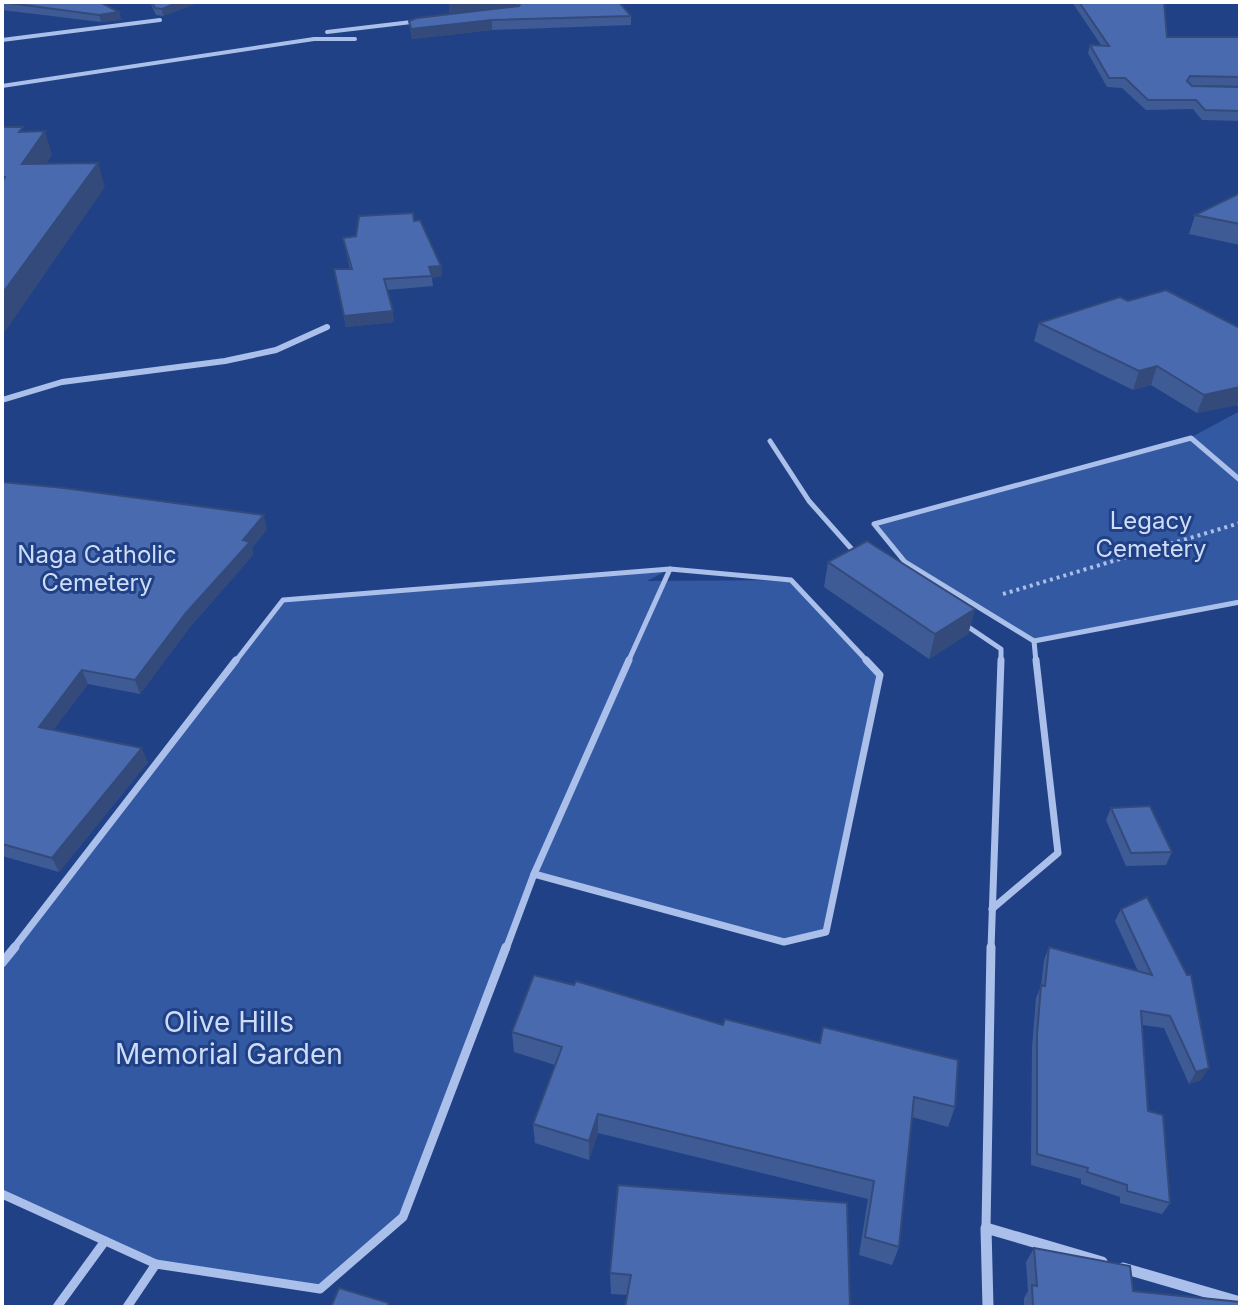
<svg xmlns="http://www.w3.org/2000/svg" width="1242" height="1309" font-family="Inter,sans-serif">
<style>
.green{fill:#3459a3}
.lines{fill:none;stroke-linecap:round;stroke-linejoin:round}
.path{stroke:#aabfea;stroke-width:4;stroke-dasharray:3 4;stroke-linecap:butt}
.service-far2{stroke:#aabfea;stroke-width:5}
.service-far1{stroke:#aabfea;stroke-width:7}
.service{stroke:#aabfea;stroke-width:9}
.minor-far2{stroke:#aabfea;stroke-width:4}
.minor-far1{stroke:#aabfea;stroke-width:6}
.minor{stroke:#aabfea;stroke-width:11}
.wall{fill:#3f5b96}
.shaded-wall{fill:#334a7a}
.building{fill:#496aae;stroke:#334a7a;stroke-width:2}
.labels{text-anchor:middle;stroke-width:6;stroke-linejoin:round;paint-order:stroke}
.park-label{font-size:24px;fill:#cedcf7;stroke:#214186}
.near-park-label{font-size:28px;fill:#cedcf7;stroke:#214186}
</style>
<rect width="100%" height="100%" fill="#214186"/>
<!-- green -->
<g class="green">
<polygon points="1240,411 1240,602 1034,641 905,562 874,524 1188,439"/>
<polygon points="670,569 647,581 791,580 880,675 826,932 784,942 534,875 403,1217 320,1289 156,1264 2,1194 2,963 283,600"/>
</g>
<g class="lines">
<!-- path -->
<polyline class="path" points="1003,594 1240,523"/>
<!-- service-far2 -->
<g class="service-far2">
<polyline points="770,441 809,501 857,555"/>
<polyline points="1240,480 1191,438 874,524 905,562 1034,641 1240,602"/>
<polyline points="964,624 1001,649 1001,662"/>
<polyline points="1034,641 1036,662"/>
<polyline points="235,662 283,600 670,569 791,580 868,662"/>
<polyline points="628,662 670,569"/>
</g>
<!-- service-far1 -->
<g class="service-far1">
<polyline points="534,874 784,942 826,932 880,675 866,660"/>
<polyline points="992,909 1058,853 1036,660"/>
<polyline points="13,949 236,660"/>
<polyline points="506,949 534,874 629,660"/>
<polyline points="991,949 1001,660"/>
</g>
<!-- service -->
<g class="service">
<polyline points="2,963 15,947"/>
<polyline points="2,1194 156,1264 320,1289 403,1217 506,947"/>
<polyline points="986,1228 991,947"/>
<polyline points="57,1307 105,1241"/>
<polyline points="127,1307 156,1264"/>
</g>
<!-- minor-far2 -->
<g class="minor-far2">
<polyline points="327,32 420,21"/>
<polyline points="2,40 160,20"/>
<polyline points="2,86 314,39 355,39"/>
</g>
<!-- minor-far1 -->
<polyline class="minor-far1" points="2,400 62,382 225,361 276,350 327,327"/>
<!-- minor -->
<g class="minor">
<polyline points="1123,1268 1240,1302"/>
<polyline points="988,1307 986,1228 1102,1262"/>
</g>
</g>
<!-- wall -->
<g class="wall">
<polygon points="2,2 119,12 121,20 101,22 2,10"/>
<polygon points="150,2 200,2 163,16 156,15"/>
<polygon points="454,2 619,2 631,16 631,25 492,30 412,39 409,21 518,6"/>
<polygon points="1072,2 1164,2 1167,37 1240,37 1240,86 1191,85 1240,87 1240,121 1202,120 1193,109 1146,110 1122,88 1107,87 1088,53 1090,45 1101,45"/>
<polygon points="1240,193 1240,245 1189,234 1195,215"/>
<polygon points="414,221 441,266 442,276 432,278 433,286 387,290 394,322 346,327 334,269 350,269 343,238 356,236"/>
<polygon points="1128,301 1240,328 1240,411 1237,405 1197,413 1151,385 1133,390 1034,341 1039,323"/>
<polygon points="2,482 267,529 252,548 253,555 190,627 140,694 88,684 53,730 148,762 59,872 2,856"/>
<polygon points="828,562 975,609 968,634 929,659 824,587"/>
<polygon points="1111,808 1172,852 1166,865 1126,866 1106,820"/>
<polygon points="1121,909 1201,1080 1189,1084 1164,1028 1142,1025 1148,1111 1170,1203 1162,1214 1120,1203 1120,1197 1081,1184 1081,1179 1031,1165 1032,1047 1036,998 1041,986 1044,960 1049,947 1138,971 1115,921"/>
<polygon points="534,975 955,1107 948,1127 912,1117 899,1247 892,1265 859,1255 868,1199 598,1133 589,1160 535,1143 533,1124 555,1065 514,1052 512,1032"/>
<polygon points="618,1185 850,1307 611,1294 610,1273"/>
<polygon points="1034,1248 1133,1291 1240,1307 1024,1307 1024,1298 1028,1291 1026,1262"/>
</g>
<!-- shaded-wall -->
<g class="shaded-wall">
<polygon points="179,2 200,2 163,16 162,9"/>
<polygon points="471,2 517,2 517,6 449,13 449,4"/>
<polygon points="119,12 121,20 101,22 99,15"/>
<polygon points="492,20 492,30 412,39 411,29"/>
<polygon points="45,131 52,155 30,189 22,164"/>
<polygon points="98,163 105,187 2,336 2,294"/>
<polygon points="441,266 442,276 432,278 429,267"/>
<polygon points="393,311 394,322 346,327 344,316"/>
<polygon points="1157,366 1151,385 1133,390 1139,371"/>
<polygon points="1240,387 1240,397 1237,405 1197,413 1204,395"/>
<polygon points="264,515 267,529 252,548 253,555 190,627 140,694 135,680 243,540"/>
<polygon points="975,609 968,634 929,659 935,634"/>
<polygon points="82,670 88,684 45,741 39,727"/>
<polygon points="142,748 148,762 59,872 52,858"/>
<polygon points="1209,1068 1201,1080 1189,1084 1196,1072"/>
<polygon points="598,1114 598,1133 589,1160 589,1141"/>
</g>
<!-- building -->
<g class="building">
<polygon points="2,2 100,2 119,12 99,15"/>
<polygon points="152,2 179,2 162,9 155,8"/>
<polygon points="521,2 619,2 631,16 492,20 411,29 409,21 417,18 519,6"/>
<polygon points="1079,2 1164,2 1167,37 1240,37 1240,77 1190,76 1187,81 1192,86 1240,87 1240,111 1205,110 1196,100 1148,100 1125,78 1109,78 1090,45 1109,46"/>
<polygon points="2,127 23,127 19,132 45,131 22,164 98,163 2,294 2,182 5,177 2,176"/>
<polygon points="1240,193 1240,224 1195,215"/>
<polygon points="413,213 414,221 420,220 441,266 429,267 432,276 384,279 393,311 344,316 334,269 352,269 343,238 356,236 359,216"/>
<polygon points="1166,290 1240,328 1240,387 1204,395 1157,366 1139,371 1039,323 1120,297 1128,301"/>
<polygon points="2,482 64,488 264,515 243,540 250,542 186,613 135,680 82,670 39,727 142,748 52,858 2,844"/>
<polygon points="867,541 975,609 935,634 828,562"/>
<polygon points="1150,806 1172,852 1131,853 1111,808"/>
<polygon points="1147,897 1187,975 1191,975 1209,1068 1196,1072 1170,1016 1141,1011 1148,1111 1163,1115 1170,1203 1127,1191 1127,1185 1087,1172 1088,1168 1037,1154 1037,1035 1041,985 1045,986 1049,947 1152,975 1121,909"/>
<polygon points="534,975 574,985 576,981 723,1025 725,1019 820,1043 823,1027 958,1060 955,1107 914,1097 899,1247 865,1237 874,1181 598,1114 589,1141 533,1124 562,1047 512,1032"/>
<polygon points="618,1185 847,1203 850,1307 625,1307 631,1275 610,1273"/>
<polygon points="1034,1248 1130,1266 1133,1291 1240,1302 1240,1307 1033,1307 1032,1285 1037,1286"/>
<polygon points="339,1288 389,1303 387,1307 331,1307"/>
</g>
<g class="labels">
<!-- park labels -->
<g class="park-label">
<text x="1151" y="529">Legacy<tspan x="1151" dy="28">Cemetery</tspan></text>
<text x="97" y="563">Naga Catholic<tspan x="97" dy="28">Cemetery</tspan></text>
</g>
<!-- near-park labels -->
<g class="near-park-label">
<text x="229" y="1032">Olive Hills<tspan x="229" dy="32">Memorial Garden</tspan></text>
</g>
</g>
<!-- border -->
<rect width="1242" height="1309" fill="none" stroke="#ffffff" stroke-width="8"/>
</svg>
